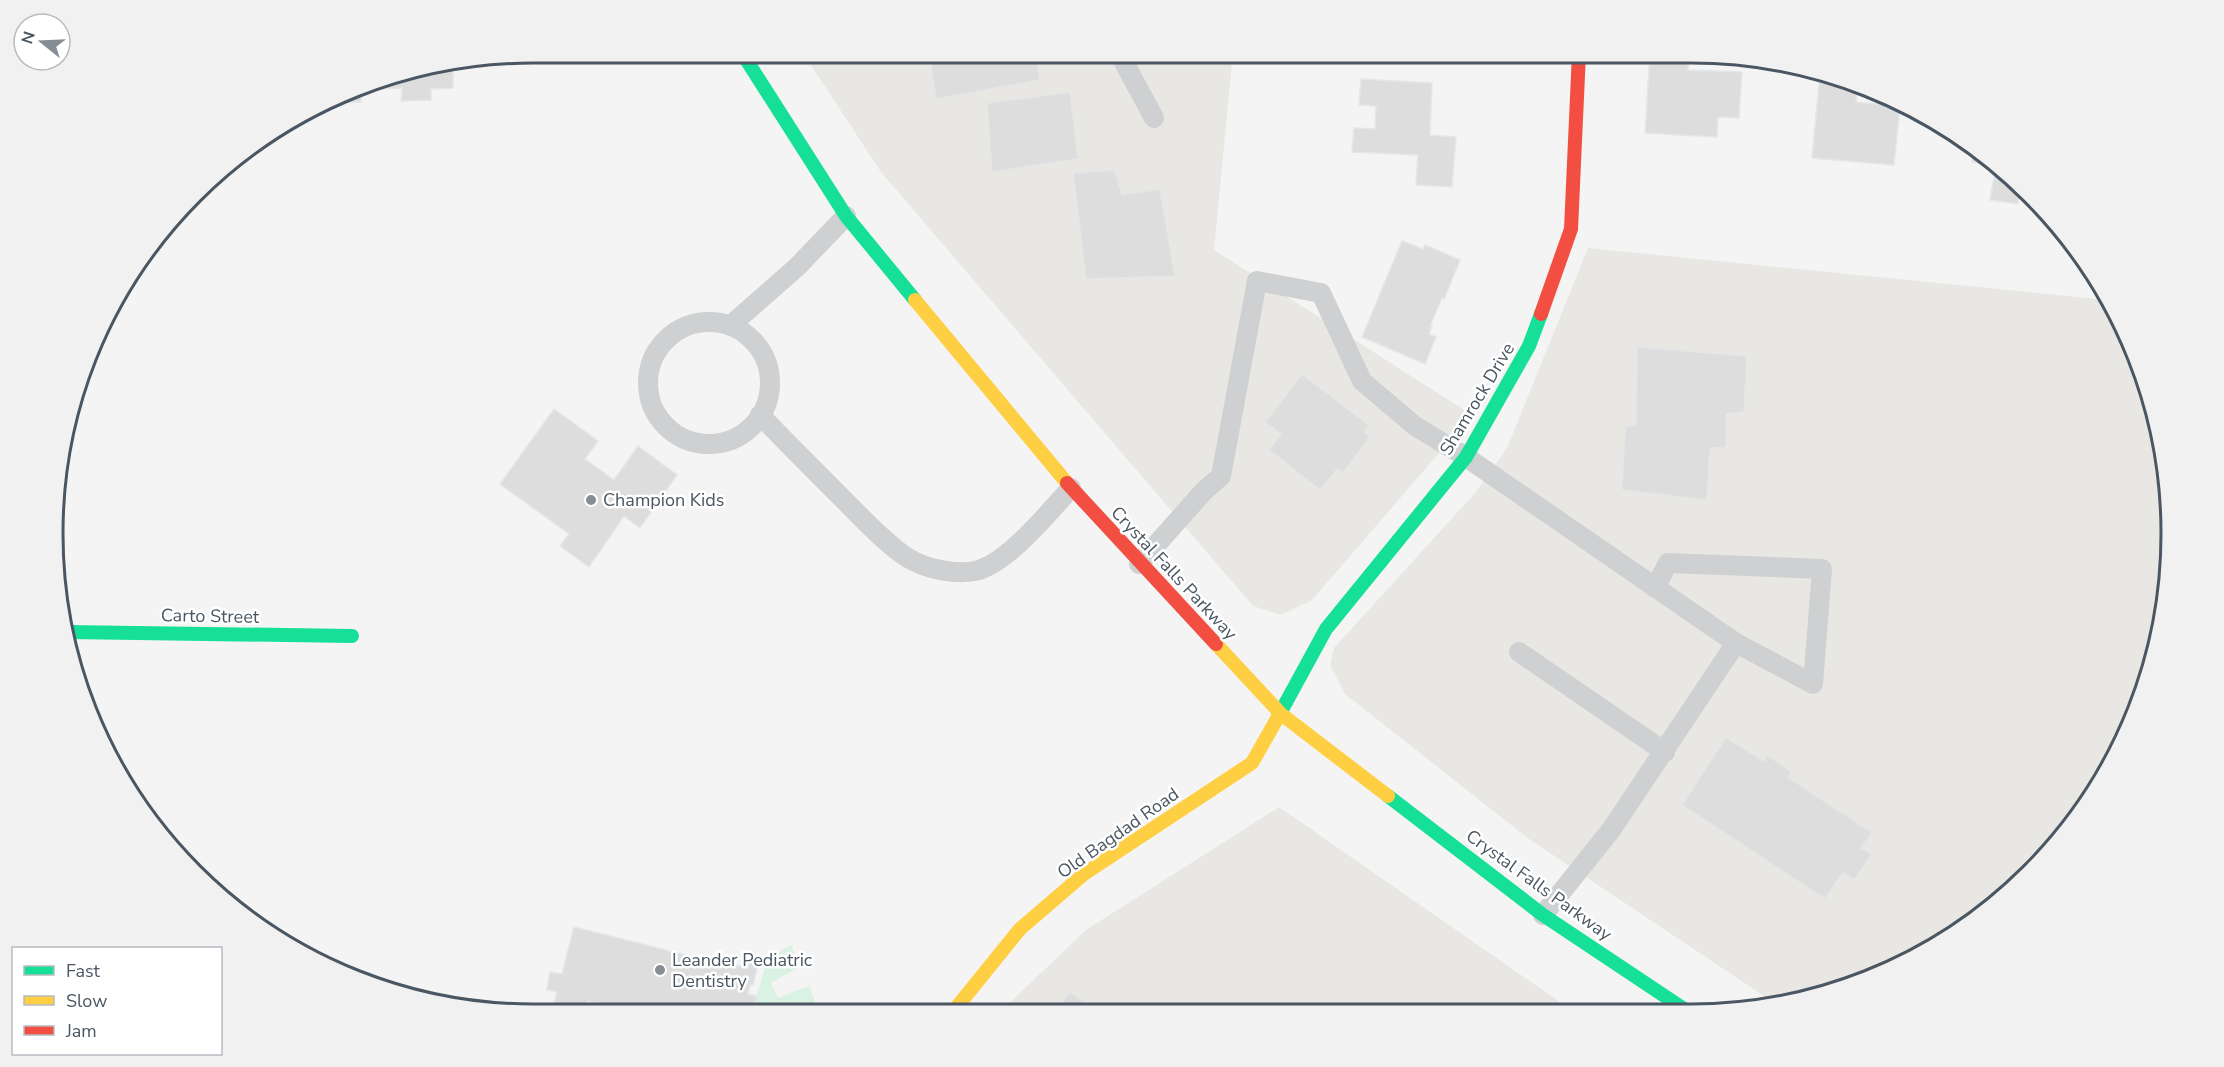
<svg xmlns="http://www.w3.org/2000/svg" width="2224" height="1067" font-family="'Nunito Sans',sans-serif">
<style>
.commercial{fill:#e8e7e3}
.green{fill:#d9f2e3}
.building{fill:#ddddde;stroke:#e5e6e7;stroke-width:1.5}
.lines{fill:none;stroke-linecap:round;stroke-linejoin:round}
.lane{stroke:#ced0d2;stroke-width:20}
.fast{stroke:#16e098;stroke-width:14}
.slow{stroke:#ffcf43;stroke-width:14}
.jam{stroke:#f24e42;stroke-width:14}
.poi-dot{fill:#868d94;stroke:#fff;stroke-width:2}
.labels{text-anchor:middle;stroke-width:5;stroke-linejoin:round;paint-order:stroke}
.street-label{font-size:18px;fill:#4a5661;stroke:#fff}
.poi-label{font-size:18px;fill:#4a5661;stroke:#fff;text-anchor:start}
.rim{fill:none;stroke:#4a5661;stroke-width:3}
</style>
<rect width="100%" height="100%" fill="#f4f4f4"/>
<!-- commercial -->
<g class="commercial">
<polygon points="803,53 1233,53 1214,250 1472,415 1312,600 1281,615 1253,606 881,172"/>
<polygon points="1588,248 2108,300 2135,350 2162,440 2171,534 2162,628 2135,718 2072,827 1983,915 1874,978 1776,1004 1529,839 1345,694 1330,665 1334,648 1475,493 1507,448"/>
<polygon points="1279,807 1573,1011 999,1013 1086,930"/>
</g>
<!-- green -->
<polygon class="green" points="791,945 800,967 771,983 778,998 808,986 810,987 816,1005 798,1014 751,1014 769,955 774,955"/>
<!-- building -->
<g class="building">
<polygon points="929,53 1036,53 1040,80 936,99"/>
<polygon points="1650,53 1690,54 1688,70 1742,72 1739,118 1718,117 1717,137 1645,133"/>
<polygon points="453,66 453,88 431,89 431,100 401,101 402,88 361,89 361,102 333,103 379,78"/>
<polygon points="1820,73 1858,84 1856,102 1900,106 1894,165 1812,158"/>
<polygon points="1361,79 1432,83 1430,135 1456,137 1452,187 1416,185 1418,155 1352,152 1354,128 1375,129 1376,106 1359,105"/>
<polygon points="1070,92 1078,159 992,172 987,103"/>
<polygon points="1974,147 2020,185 2018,204 1990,200 1996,165 1972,162"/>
<polygon points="1115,170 1122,195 1160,189 1175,276 1086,279 1073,173"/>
<polygon points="1402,241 1423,249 1425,245 1460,260 1444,299 1442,298 1430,326 1432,326 1429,334 1436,337 1425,364 1362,337"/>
<polygon points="1637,347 1747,356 1744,412 1726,414 1726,448 1710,448 1707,500 1622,490 1625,426 1636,425"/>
<polygon points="1302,374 1369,425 1364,432 1370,437 1343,473 1337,469 1320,490 1269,450 1281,434 1265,422"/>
<polygon points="554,409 598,441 585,459 614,480 638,446 677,475 640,528 624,516 589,567 560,546 569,534 500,484"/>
<polygon points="1726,737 1763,761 1767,755 1792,772 1788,777 1872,833 1861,848 1872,854 1854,880 1843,872 1825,899 1682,805"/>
<polygon points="574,927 710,961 711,958 747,968 751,956 760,957 753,985 750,985 748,994 757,996 751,1014 637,1014 588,1001 584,1014 553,1007 557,992 547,990 550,972 562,974"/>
<polygon points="1070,992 1085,1003 1096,1013 1053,1013"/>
</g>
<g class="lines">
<!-- lane -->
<g class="lane">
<polyline points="1119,53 1154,118"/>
<circle cx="709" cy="383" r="61"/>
<polyline points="731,325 797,267 846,216"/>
<path d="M760,415C788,444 816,472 844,500C862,518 887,545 908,558C926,569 955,575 975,571C1007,564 1049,512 1071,488"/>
<polyline points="1139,564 1204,491 1221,476 1257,281 1321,293 1362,381 1415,426 1466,457 1736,643 1611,830 1543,915"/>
<polyline points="1655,588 1668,563 1822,569 1813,684 1736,643"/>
<polyline points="1519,652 1665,752"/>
</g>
<!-- fast -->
<g class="fast">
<polyline points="742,53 846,216 915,300"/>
<polyline points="68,632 352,636"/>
<polyline points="1278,717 1326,629 1466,457 1529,346 1541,314"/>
<polyline points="1388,796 1543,915 1687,1011"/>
</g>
<!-- slow -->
<g class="slow">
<polyline points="915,300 1067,483"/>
<polyline points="1216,644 1281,714 1388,796"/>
<polyline points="952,1013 1020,929 1084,874 1252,763 1278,717"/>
</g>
<!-- jam -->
<g class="jam">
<polyline points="1541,314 1571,229 1579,53"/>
<polyline points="1067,483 1216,644"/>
</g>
</g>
<!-- markers -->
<g class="poi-dot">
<circle cx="591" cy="500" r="6"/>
<circle cx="660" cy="970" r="6"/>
</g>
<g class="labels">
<!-- street labels -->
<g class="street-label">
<text transform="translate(1477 399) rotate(-59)" y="6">Shamrock Drive</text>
<text transform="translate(1174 573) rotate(47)" y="6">Crystal Falls Parkway</text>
<text transform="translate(210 616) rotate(1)" y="6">Carto Street</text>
<text transform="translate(1118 833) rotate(-35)" y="6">Old Bagdad Road</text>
<text transform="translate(1539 885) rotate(36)" y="6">Crystal Falls Parkway</text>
</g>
<!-- poi labels -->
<g class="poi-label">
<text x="603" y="506">Champion Kids</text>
<text x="672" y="966">Leander Pediatric<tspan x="672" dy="21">Dentistry</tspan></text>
</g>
</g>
<!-- crop -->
<path d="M0 0H2224V1067H0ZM533 63H1691A470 470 0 0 1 2161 533V534A470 470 0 0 1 1691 1004H533A470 470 0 0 1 63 534V533A470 470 0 0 1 533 63Z" fill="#f1f1f2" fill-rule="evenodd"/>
<path class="rim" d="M533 63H1691A470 470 0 0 1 2161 533V534A470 470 0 0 1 1691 1004H533A470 470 0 0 1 63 534V533A470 470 0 0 1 533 63Z"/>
<!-- legend -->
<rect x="12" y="947" width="210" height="108" fill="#ffffff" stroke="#b7bbc0" stroke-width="1.5"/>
<rect x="24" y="966" width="30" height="9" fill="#16e098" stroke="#b7bbc0" stroke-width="1.5"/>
<text x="66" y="977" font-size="18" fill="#4a5661">Fast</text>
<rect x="24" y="996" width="30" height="9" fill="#ffcf43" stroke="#b7bbc0" stroke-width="1.5"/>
<text x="66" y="1007" font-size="18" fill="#4a5661">Slow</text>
<rect x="24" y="1026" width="30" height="9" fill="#f24e42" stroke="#b7bbc0" stroke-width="1.5"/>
<text x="66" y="1037" font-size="18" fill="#4a5661">Jam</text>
<!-- north arrow -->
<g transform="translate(42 42) rotate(288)"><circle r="28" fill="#ffffff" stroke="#b7bbc0" stroke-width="1.5"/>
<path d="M0-4.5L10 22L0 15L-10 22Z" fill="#868d94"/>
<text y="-9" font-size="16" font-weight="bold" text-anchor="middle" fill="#4a5661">N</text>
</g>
</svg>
